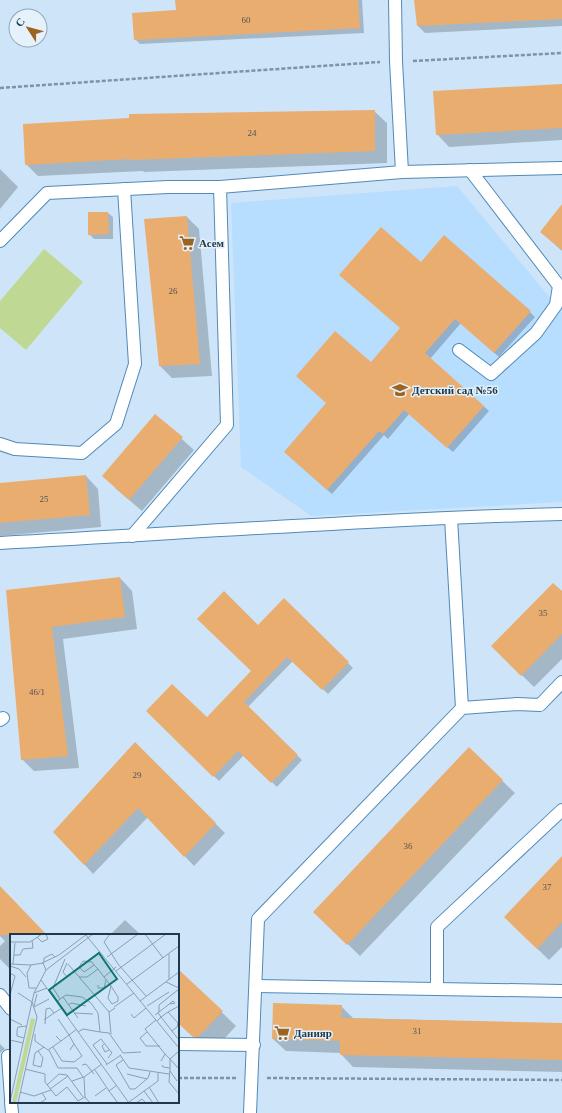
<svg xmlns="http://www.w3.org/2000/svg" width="562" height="1113" font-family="Georgia,serif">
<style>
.built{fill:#b7ddff}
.green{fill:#bfd994}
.shadow{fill:#0003}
.building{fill:#eaad70}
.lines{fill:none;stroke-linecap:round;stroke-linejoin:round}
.lane-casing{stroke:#5189b7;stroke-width:14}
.path{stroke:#7c94a8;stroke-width:2.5;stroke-dasharray:4 2;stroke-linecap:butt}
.lane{stroke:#fff;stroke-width:12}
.labels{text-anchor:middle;stroke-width:3;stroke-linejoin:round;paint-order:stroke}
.number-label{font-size:9px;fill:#525555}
.poi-label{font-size:11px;font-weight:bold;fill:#20384c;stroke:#e5f1fb;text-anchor:start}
.inset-road{fill:none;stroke:#88a0b4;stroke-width:1}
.view{fill:#0f766e;fill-opacity:0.15;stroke:#0f766e;stroke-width:2}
.inset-edge{fill:none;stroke:#20384c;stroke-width:2}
</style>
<rect width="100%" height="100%" fill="#cee5f9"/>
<!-- built -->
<polygon class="built" points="457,186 562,312 562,502 311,516 241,467 231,203"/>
<!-- green -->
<polygon class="green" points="44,249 83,282 26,350 0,328 0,301"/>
<!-- shadow -->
<g class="shadow">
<polygon points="176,0 362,0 364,33 140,44 135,39 177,11"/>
<polygon points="415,0 562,0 562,26 425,33 418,26"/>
<polygon points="562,85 562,140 449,147 437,134"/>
<polygon points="374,111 387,123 387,163 144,172 143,171 38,176 26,164"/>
<polygon points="0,169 18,187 0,209"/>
<polygon points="562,206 562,251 541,232"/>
<polygon points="108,213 113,217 113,239 94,239 89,234"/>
<polygon points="187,217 199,229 212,376 172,378 160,366"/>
<polygon points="421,263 530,312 535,317 499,357 461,323 430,359 489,411 453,452 409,414 388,439 384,435 332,494 290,457 401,329"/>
<polygon points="155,415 194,450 142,511 115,488"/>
<polygon points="86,476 98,489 101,527 0,536 0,484"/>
<polygon points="120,578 132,591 137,629 63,639 79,768 34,771 22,759 7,591"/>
<polygon points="562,593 562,659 534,687 492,646"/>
<polygon points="284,600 353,668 328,694 293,661 248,707 302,760 277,787 244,755 219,781 147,711 207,719 252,671 258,626"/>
<polygon points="135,744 225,833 194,866 148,817 93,874 84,864"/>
<polygon points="469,749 515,793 360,956 327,924"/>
<polygon points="562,858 562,947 549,960 517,929"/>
<polygon points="0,887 46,935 11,935 11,970 0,959 0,946 5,941 0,936"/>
<polygon points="125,920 141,935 110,935"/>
<polygon points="178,970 236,1026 213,1051 208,1051 178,1022"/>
<polygon points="341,1006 353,1018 562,1024 562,1072 353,1067 341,1054 341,1053 286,1051 273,1039"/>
<polygon points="0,1044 5,1049 0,1053"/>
</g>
<!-- building -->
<g class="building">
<polygon points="175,0 358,0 360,28 134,40 132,13 176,10"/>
<polygon points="414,0 562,0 562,19 417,26"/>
<polygon points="562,84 562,128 436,135 433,91"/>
<polygon points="375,110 375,151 131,160 131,159 25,165 23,124 129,118 129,114"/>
<polygon points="562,204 562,250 540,232"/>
<polygon points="88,212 108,212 109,234 88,235"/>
<polygon points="187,216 200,364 159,366 144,219"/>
<polygon points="381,227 421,262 444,235 531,311 494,353 455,319 425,353 484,406 447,448 404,410 383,434 379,431 327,490 284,452 326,403 296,376 335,331 371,362 400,328 339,275"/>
<polygon points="155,414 183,437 129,500 102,476"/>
<polygon points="86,475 90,515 0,523 0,483"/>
<polygon points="120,577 125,617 52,627 68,756 21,760 6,590"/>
<polygon points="553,583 562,591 562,634 521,676 491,646"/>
<polygon points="224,591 258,625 284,598 349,662 322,690 287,657 244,702 298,755 271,783 238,751 213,777 146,711 172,684 207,717 251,671 197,619"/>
<polygon points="135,742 216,823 184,857 138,808 84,865 53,832"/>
<polygon points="469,747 503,780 347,945 313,912"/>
<polygon points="562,856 562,922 537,949 504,917"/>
<polygon points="0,886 47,935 0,935"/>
<polygon points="178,969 223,1011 198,1037 193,1037 178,1023"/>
<polygon points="273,1003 342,1005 341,1018 562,1023 562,1060 340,1055 340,1041 272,1039"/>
</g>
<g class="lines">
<defs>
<g id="lane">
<polyline points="402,172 562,168"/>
<polyline points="0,241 47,193 168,187 220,187"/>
<polyline points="459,350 491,374 536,333 556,305 559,286 470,170"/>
<polyline points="0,444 15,449 82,453 116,424 135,364 124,189"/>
<polyline points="451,518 462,708"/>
<polyline points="132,536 227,425 220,187 402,172 396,61 395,0"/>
<path d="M0,543C187,533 375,519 562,514"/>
<polyline points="0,720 3,718"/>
<polyline points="256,986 562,991"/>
<polyline points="437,989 437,927 562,810"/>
<polyline points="0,995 11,1009"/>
<polyline points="178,1044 254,1045"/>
<polyline points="8,1056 11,1098"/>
<polyline points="11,1102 12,1113"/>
<polyline points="250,1113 258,919 462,708 517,704 540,705 562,682"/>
</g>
</defs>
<!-- lane casing -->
<use href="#lane" class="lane-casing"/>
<!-- path -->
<g class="path">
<polyline points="413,61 562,53"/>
<polyline points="0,88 380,62"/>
<polyline points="178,1078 236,1078"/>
<polyline points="267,1078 562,1080"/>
</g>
<!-- lane -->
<use href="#lane" class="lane"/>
</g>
<!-- icons -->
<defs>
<symbol id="supermarket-bare" viewBox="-9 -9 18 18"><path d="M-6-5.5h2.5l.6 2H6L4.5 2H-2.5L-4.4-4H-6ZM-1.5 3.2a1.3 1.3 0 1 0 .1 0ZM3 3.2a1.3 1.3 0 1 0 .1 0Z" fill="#9d6321" stroke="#e5f1fb" stroke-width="2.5" paint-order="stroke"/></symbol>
<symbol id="school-bare" viewBox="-9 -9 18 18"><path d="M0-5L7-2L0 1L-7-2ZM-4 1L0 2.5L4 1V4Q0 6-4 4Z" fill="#9d6321" stroke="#e5f1fb" stroke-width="2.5" paint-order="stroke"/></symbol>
</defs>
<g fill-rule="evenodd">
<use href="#supermarket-bare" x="176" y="232" width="22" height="22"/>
<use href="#school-bare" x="389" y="379" width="22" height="22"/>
<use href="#supermarket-bare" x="271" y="1022" width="22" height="22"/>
</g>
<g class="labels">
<!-- number labels -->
<g class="number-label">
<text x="246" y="23">60</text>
<text x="252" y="136">24</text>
<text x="173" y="294">26</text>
<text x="44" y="502">25</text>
<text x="543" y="616">35</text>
<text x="37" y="695">46/1</text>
<text x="137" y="778">29</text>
<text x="408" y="849">36</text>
<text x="547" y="890">37</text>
<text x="417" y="1034">31</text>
</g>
<!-- poi labels -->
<g class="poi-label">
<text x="199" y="247">Асем</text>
<text x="412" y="394">Детский сад №56</text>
<text x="294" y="1037">Данияр</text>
</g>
</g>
<!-- overview -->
<g transform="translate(10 934)">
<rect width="169" height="169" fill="#cee5f9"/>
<path d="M21,84L25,85L6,169H2Z" fill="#bfd994"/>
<path class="inset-road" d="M75,0L169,114M100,0L94,8L108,30L136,62M135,0L153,24M27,3L32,8L38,5L36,0M0,8H20L32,0M159,20V46M4,21H10L13,15L23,14L22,6M97,23L128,0M34,28V24L42,20L45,23M32,29L49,21L77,0M0,30L21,31M3,30L5,9M58,30L99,78M84,31L74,38L69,33L73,27L82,28L84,31L88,35M0,32L9,35L16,43M36,36L83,0M106,37L156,0M0,39L5,42L0,61M57,43L53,38L57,29M69,43H77L88,35L94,43L106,33M94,43L101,52L108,63V67L102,70L98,64L101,52M31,46L119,169M156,48L169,54M117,50L169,12M88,51V54H94L96,46M24,59L37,54M53,63L68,84M50,65L43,54L55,25M130,67L169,38M46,68L56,61L72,63L81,69L88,79L90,98L73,95L68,98M59,71L61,69L76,72M24,72L27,60M137,72L159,58M24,73L39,65M104,73L124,59M149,78L163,67L165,69L160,70M158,78L169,72M64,79L83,80M148,79L151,83L158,78L168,89L167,93L162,97M121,80L124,84L136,74M145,81L149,78V71L169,55M0,85L12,91M48,85L59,101L67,95M34,86L44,79M146,86L135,95L155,120M147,87L151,83L169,106M35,90L36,75L40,74L44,79L52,74M90,98L99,99L113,119L131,118M137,98L130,104L136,112H150M25,100V107L38,116L51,107M101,100L99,78L105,74M46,102L51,107L59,101L64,110M14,104L7,102V96L8,93L17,92M0,106L13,109M95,109L92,112L95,118L99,116M43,113L52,127L64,128L72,122L64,110L60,116M39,116L48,134H67L73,143M28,117L25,119L23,131L31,133L33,124L28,117L34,113M110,121L119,134L159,140M160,125L169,135M113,126L106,131L120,155H125L138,144L140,138M151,127L155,120L160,125L169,117M97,130L83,111L91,105L102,119L98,124M72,131L76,130L84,140M96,131L111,121M152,131L153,133L160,134V125M160,134L159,148L169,160M15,135L35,140V148L46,162L57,153L68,167L75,163M85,136L99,157L107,151M160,137L167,147M117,140L137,145M74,143L75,163L80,169M62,147L74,143L92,130M37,151L49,140L57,141L73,163M139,153L149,169M40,155L58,142M99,157L108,169M134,157L143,169M10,158L24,162L41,156M85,162L96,154M0,168L24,59L36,36L33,29L21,31L17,39L19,54H26M119,168L148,147V139M8,169L27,83L22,68L8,59M30,169L36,165L32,159M126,169L132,165L136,169"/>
<path class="view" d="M89,19L107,45L57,81L39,56Z"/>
<rect width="169" height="169" class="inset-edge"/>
</g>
<!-- north arrow -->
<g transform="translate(28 28) rotate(306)"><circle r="19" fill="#e5f1fb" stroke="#96a7b5"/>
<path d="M0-3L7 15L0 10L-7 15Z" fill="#9d6321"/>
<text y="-6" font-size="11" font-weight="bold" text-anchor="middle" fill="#20384c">С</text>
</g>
</svg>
